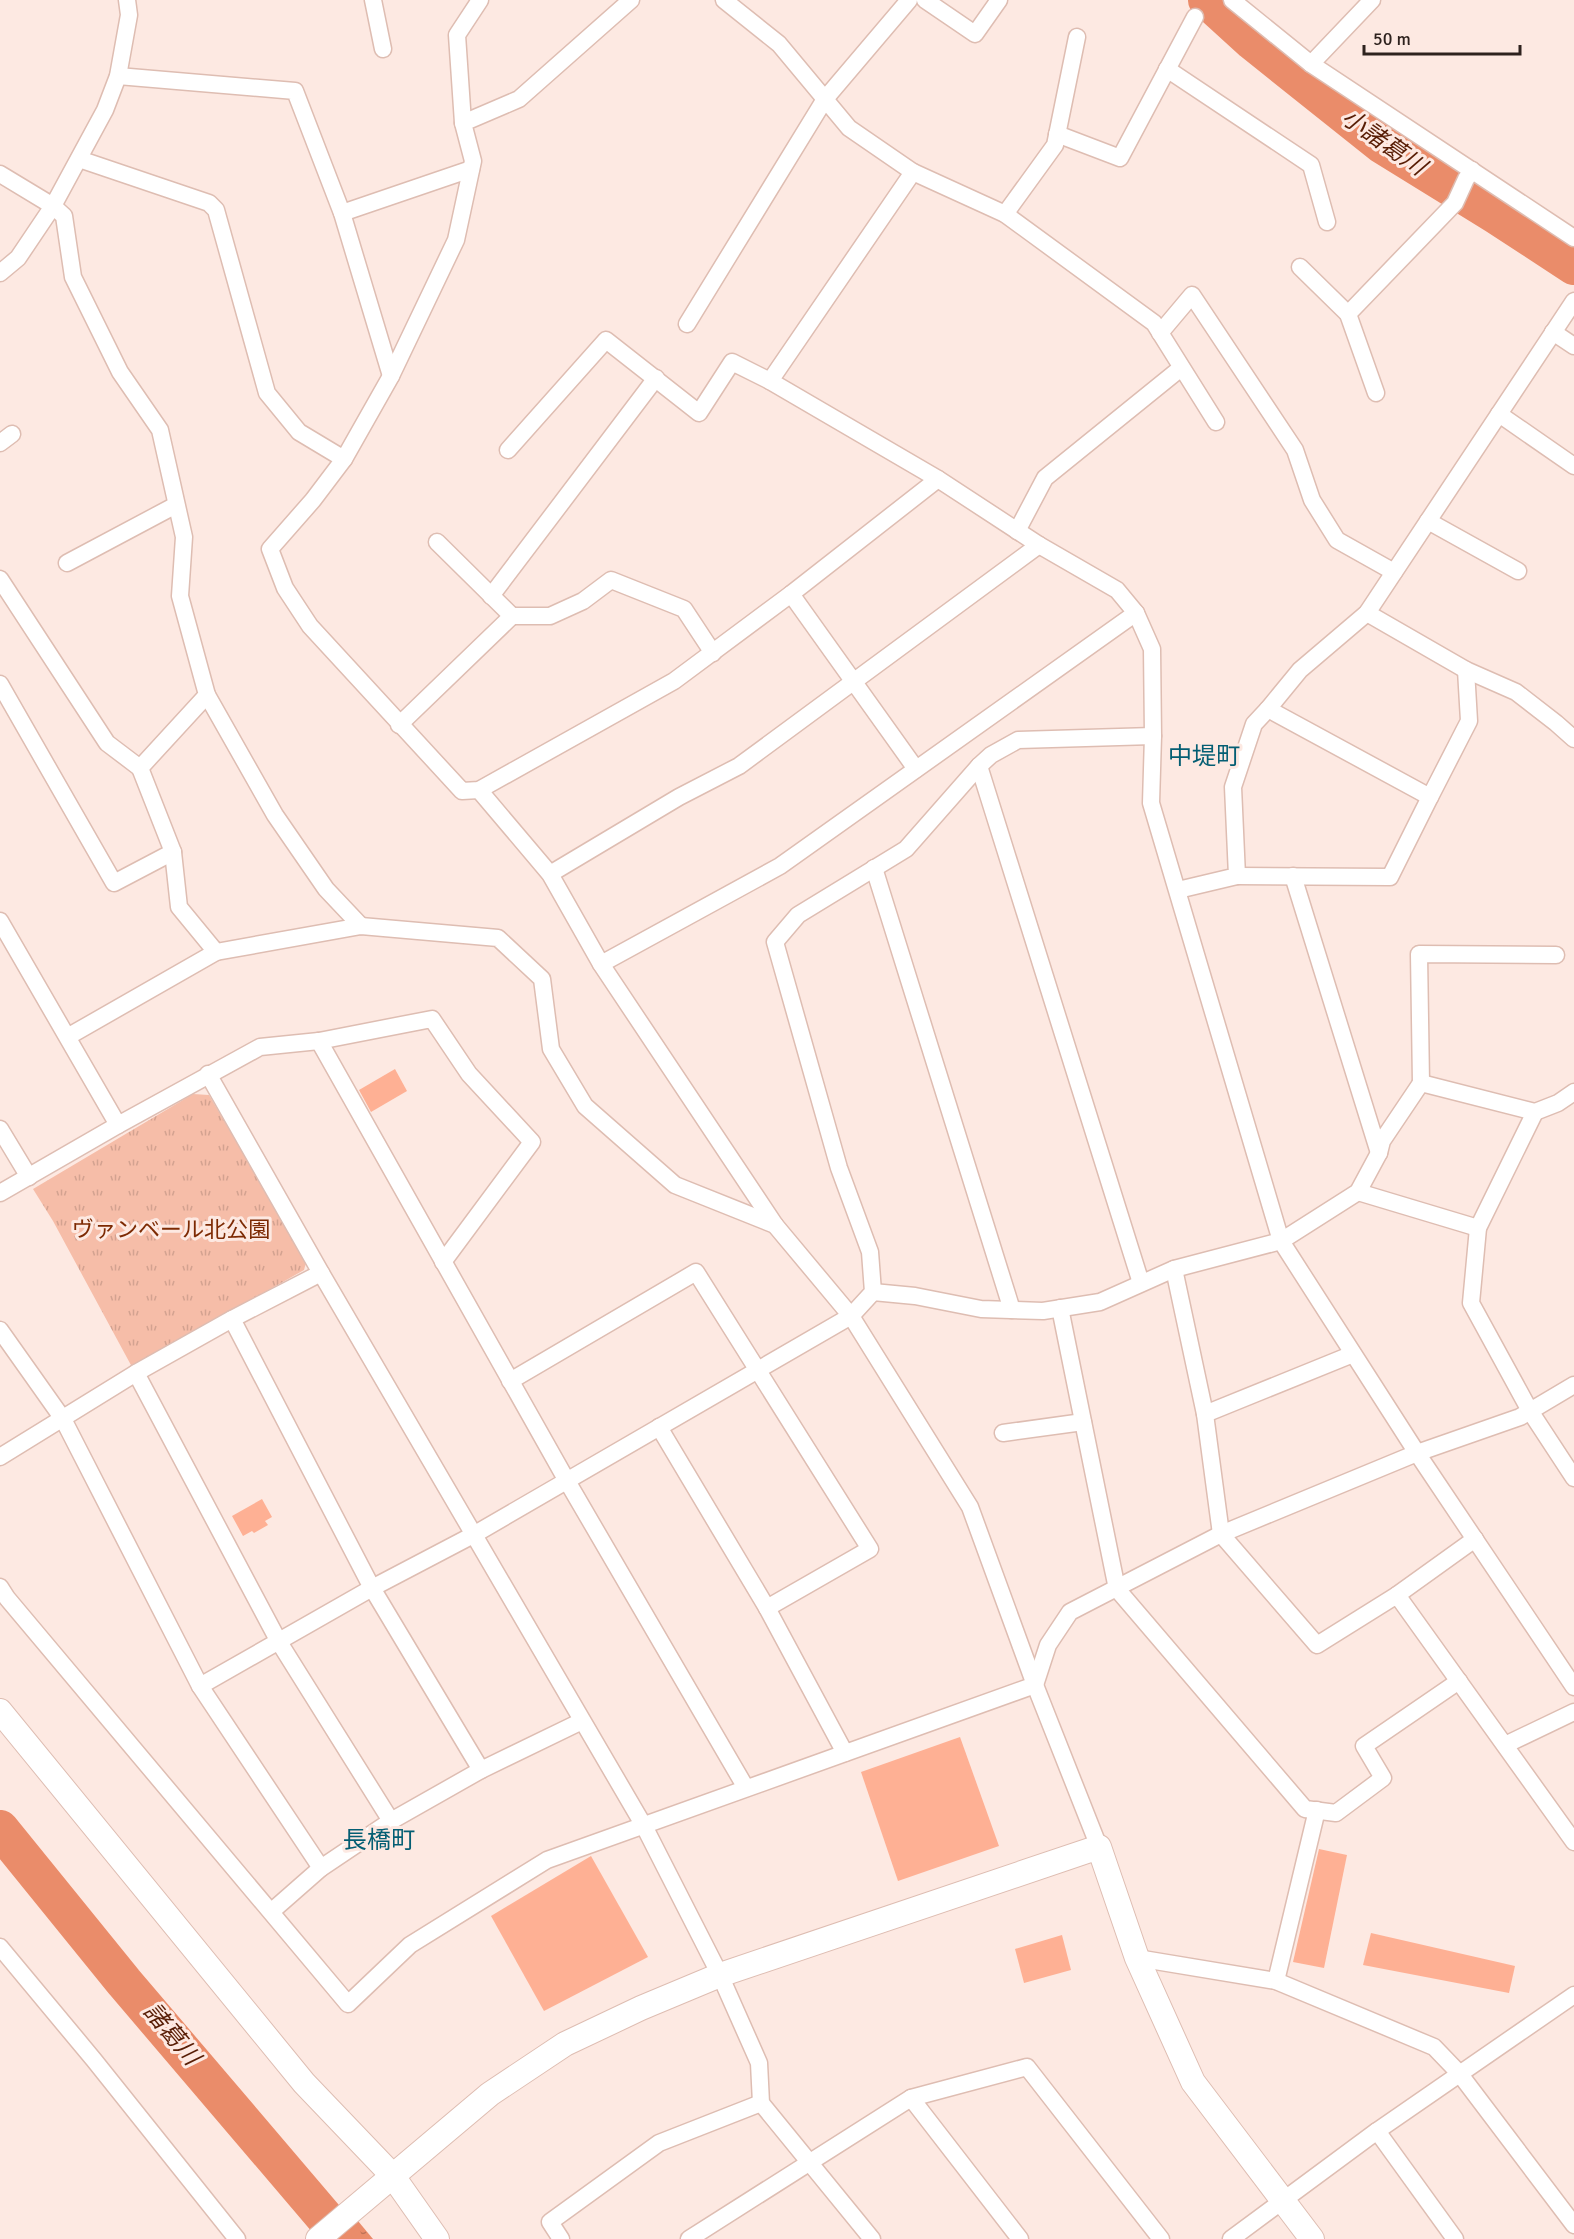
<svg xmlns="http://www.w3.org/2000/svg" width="1574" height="2239" font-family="Signika,'Noto Sans JP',sans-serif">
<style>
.grass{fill:url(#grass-tufts)}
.water{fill:url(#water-ripples)}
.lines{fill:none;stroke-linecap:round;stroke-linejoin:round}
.river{stroke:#ea8c6a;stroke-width:38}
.building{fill:#feb094}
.street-casing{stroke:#debdb2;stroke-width:19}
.secondary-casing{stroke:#debdb2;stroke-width:26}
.street{stroke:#fff;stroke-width:16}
.secondary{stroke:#fff;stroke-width:24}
.labels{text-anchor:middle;stroke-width:6;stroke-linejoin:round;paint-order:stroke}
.park-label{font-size:22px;fill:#7d2a03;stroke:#fde9e2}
.water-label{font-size:24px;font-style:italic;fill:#581d05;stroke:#fde9e2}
.neighbourhood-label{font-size:24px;fill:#045e73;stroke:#fde9e2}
</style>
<defs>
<pattern id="grass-tufts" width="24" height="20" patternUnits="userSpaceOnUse" patternTransform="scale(1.5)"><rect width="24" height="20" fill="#f6bda8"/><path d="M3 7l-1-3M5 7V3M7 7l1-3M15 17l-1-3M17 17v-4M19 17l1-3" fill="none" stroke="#d3a290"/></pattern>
<pattern id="water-ripples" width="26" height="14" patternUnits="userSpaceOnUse" patternTransform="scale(1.5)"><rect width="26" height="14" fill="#ea8c6a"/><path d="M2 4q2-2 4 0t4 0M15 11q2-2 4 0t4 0" fill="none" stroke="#be7257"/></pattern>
</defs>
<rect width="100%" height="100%" fill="#fde9e2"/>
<!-- grass -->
<polygon class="grass" points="193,1094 209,1095 297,1245 307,1259 304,1270 132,1367 53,1221 33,1189"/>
<!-- water -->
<polygon class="water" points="358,2221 373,2239 340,2239"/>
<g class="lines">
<!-- river -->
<g class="river">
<polyline points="1207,0 1252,41 1381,144 1496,215 1574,266"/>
<polyline points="0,1829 124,1982 343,2239"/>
</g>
</g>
<!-- building -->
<g class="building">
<polygon points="395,1069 407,1091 371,1112 359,1090"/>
<polygon points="262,1499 272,1517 265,1521 268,1525 254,1533 252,1531 243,1536 232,1516"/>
<polygon points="960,1737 999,1846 898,1881 861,1772"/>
<polygon points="1319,1849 1347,1855 1324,1968 1293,1962"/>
<polygon points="591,1856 648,1957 544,2011 491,1916"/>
<polygon points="1371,1933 1515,1966 1509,1993 1363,1965"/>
<polygon points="1062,1935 1071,1970 1024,1983 1015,1949"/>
</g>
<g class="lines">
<defs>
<g id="street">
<polyline points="127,0 129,15 118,76 105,110 53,206 64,216 73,277 120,372 160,430 184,537 180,596 207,695 140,768 173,852 179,907 216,952 361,926 498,938 542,979 551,1049 585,1106 675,1185 775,1225 851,1316 970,1507 1035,1685 1099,1847"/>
<polyline points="373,0 383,49"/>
<polyline points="631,0 519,99 463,123 473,161 456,240 391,376 344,459 313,500 270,549 285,588 310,626 462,791 479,790 674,681 791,594 938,479"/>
<polyline points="724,0 779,44 849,128 913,172 770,381 938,479 1039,545 1117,590 1136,613 1152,649 1153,736 1151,803 1281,1241 1417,1453 1574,1687"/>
<polyline points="925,0 975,34 999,0"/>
<polyline points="1232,0 1311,64"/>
<polyline points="1372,0 1311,64 1574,238"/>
<polyline points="1167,69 1311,165 1327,222"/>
<polyline points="118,76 295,91 342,213 391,376"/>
<polyline points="463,123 457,35 480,0"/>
<polyline points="1057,134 1120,158 1195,17"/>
<polyline points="79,159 209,203 216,210 267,393 299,432 344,459"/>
<polyline points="913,172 1005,214 1154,323 1216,422"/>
<polyline points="0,174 53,206 18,258 0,273"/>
<polyline points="342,213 471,169"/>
<polyline points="1005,214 1055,145 1077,37"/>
<polyline points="1300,267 1348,314"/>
<polyline points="687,324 825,99 909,0"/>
<polyline points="1553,332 1574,346"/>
<polyline points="1160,333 1192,295 1295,450 1312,500 1337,540 1394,572"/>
<polyline points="1376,393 1348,314 1455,203 1466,179 1472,170"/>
<polyline points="1499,414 1574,466"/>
<polyline points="0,443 12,434"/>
<polyline points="508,450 606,340 699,413 732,362 770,381"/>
<polyline points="1428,521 1518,571"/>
<polyline points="1017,531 1045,478 1181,368"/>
<polyline points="67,563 176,505"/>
<polyline points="0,579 107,743 140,768"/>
<polyline points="791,594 916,769"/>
<polyline points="491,596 656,378"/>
<polyline points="1367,613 1466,670 1516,692 1556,723 1574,739"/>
<polyline points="512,616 550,616 583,601 611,580 684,609 713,653"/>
<polyline points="1466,670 1469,721 1430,797 1268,709 1300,670 1367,613 1574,301"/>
<polyline points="0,684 114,883 173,852"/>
<polyline points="207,695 275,815 326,889 361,926"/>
<polyline points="399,725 512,616 437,542"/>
<polyline points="979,766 1141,1283"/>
<polyline points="479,790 550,874 601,964 775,1225"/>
<polyline points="874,868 1012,1310"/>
<polyline points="550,874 679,797 739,766 1039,545"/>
<polyline points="1237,876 1390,877 1430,797"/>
<polyline points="1293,876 1379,1153"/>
<polyline points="1178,890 1237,876 1233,787 1254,724 1268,709"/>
<polyline points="0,921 118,1125"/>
<polyline points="601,964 780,866 1136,613"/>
<polyline points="69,1036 216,952"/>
<polyline points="319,1041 567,1481 746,1788"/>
<polyline points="208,1074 321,1273 644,1826 720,1975 759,2063 761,2103 872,2239"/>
<polyline points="1421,1083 1419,954 1556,955"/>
<polyline points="1535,1112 1478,1228 1471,1303 1530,1411 1574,1478"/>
<polyline points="0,1129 29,1177"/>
<polyline points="1358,1192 1478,1228"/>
<polyline points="0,1193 118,1125 260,1047 319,1041 432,1019 469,1074 532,1142 443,1262"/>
<polyline points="1174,1269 1205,1414 1221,1534 1317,1645 1397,1595 1574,1842"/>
<polyline points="873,1292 915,1296 981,1309 1043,1311 1100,1302 1174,1269 1281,1241 1358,1192 1379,1153 1382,1141 1421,1083 1535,1112 1558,1103 1574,1092"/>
<polyline points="1060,1308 1117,1589 1305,1809 1336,1813 1383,1778 1364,1746 1459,1681"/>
<polyline points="232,1319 372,1588 481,1770"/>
<polyline points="0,1330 63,1419 200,1686 321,1868"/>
<polyline points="136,1373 279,1642 391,1821"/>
<polyline points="510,1381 696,1272 870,1549 767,1608"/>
<polyline points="1205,1414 1353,1354"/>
<polyline points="659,1427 767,1608 845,1753"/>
<polyline points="1003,1433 1083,1422"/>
<polyline points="0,1457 136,1373 232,1319 321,1273"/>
<polyline points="0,1587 7,1598 348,2004 410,1945 547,1860 1035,1685 1048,1645 1070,1612 1221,1534 1417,1453 1520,1417 1574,1385"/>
<polyline points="1397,1595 1475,1539"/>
<polyline points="200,1686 372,1588 475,1534 851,1316 873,1292 870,1252 839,1168 775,942 798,915 906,849 979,766 991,755 1018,740 1153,736"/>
<polyline points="1505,1745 1574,1712"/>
<polyline points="272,1911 321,1868 391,1821 481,1770 582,1721"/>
<polyline points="0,1947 94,2060 237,2239"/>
<polyline points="1137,1958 1276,1981 1434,2047 1459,2073 1574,2225"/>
<polyline points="1276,1981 1317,1810"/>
<polyline points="911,2098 1020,2239"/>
<polyline points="1377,2131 1455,2239"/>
<polyline points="561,2239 550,2222 659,2143 761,2103"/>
<polyline points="689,2239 911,2098 1027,2067 1161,2239"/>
<polyline points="1231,2239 1377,2131 1574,1995"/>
</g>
<g id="secondary">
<polyline points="0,1711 304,2083 392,2175 437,2239"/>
<polyline points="318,2239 490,2094 565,2044 641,2008 720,1975 1099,1847 1137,1958 1193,2082 1312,2239"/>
</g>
</defs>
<!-- street casing -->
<use href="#street" class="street-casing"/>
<!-- secondary casing -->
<use href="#secondary" class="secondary-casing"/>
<!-- street -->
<use href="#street" class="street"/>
<!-- secondary -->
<use href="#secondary" class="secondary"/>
</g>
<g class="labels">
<!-- park labels -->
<g class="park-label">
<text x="171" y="1237">ヴァンベール北公園</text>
</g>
<!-- water labels -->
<g class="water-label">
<text transform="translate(1384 142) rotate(35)" y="8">小諸葛川</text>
<text transform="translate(172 2034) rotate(50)" y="8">諸葛川</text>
</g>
<!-- neighbourhood labels -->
<g class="neighbourhood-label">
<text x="1204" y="764">中堤町</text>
<text x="379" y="1848">長橋町</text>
</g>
</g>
<!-- scale -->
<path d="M1364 45v9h156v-9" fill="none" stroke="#2e221e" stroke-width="3"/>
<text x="1373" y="45" font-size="18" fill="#2e221e" stroke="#fde9e2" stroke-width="4.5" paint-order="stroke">50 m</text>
</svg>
